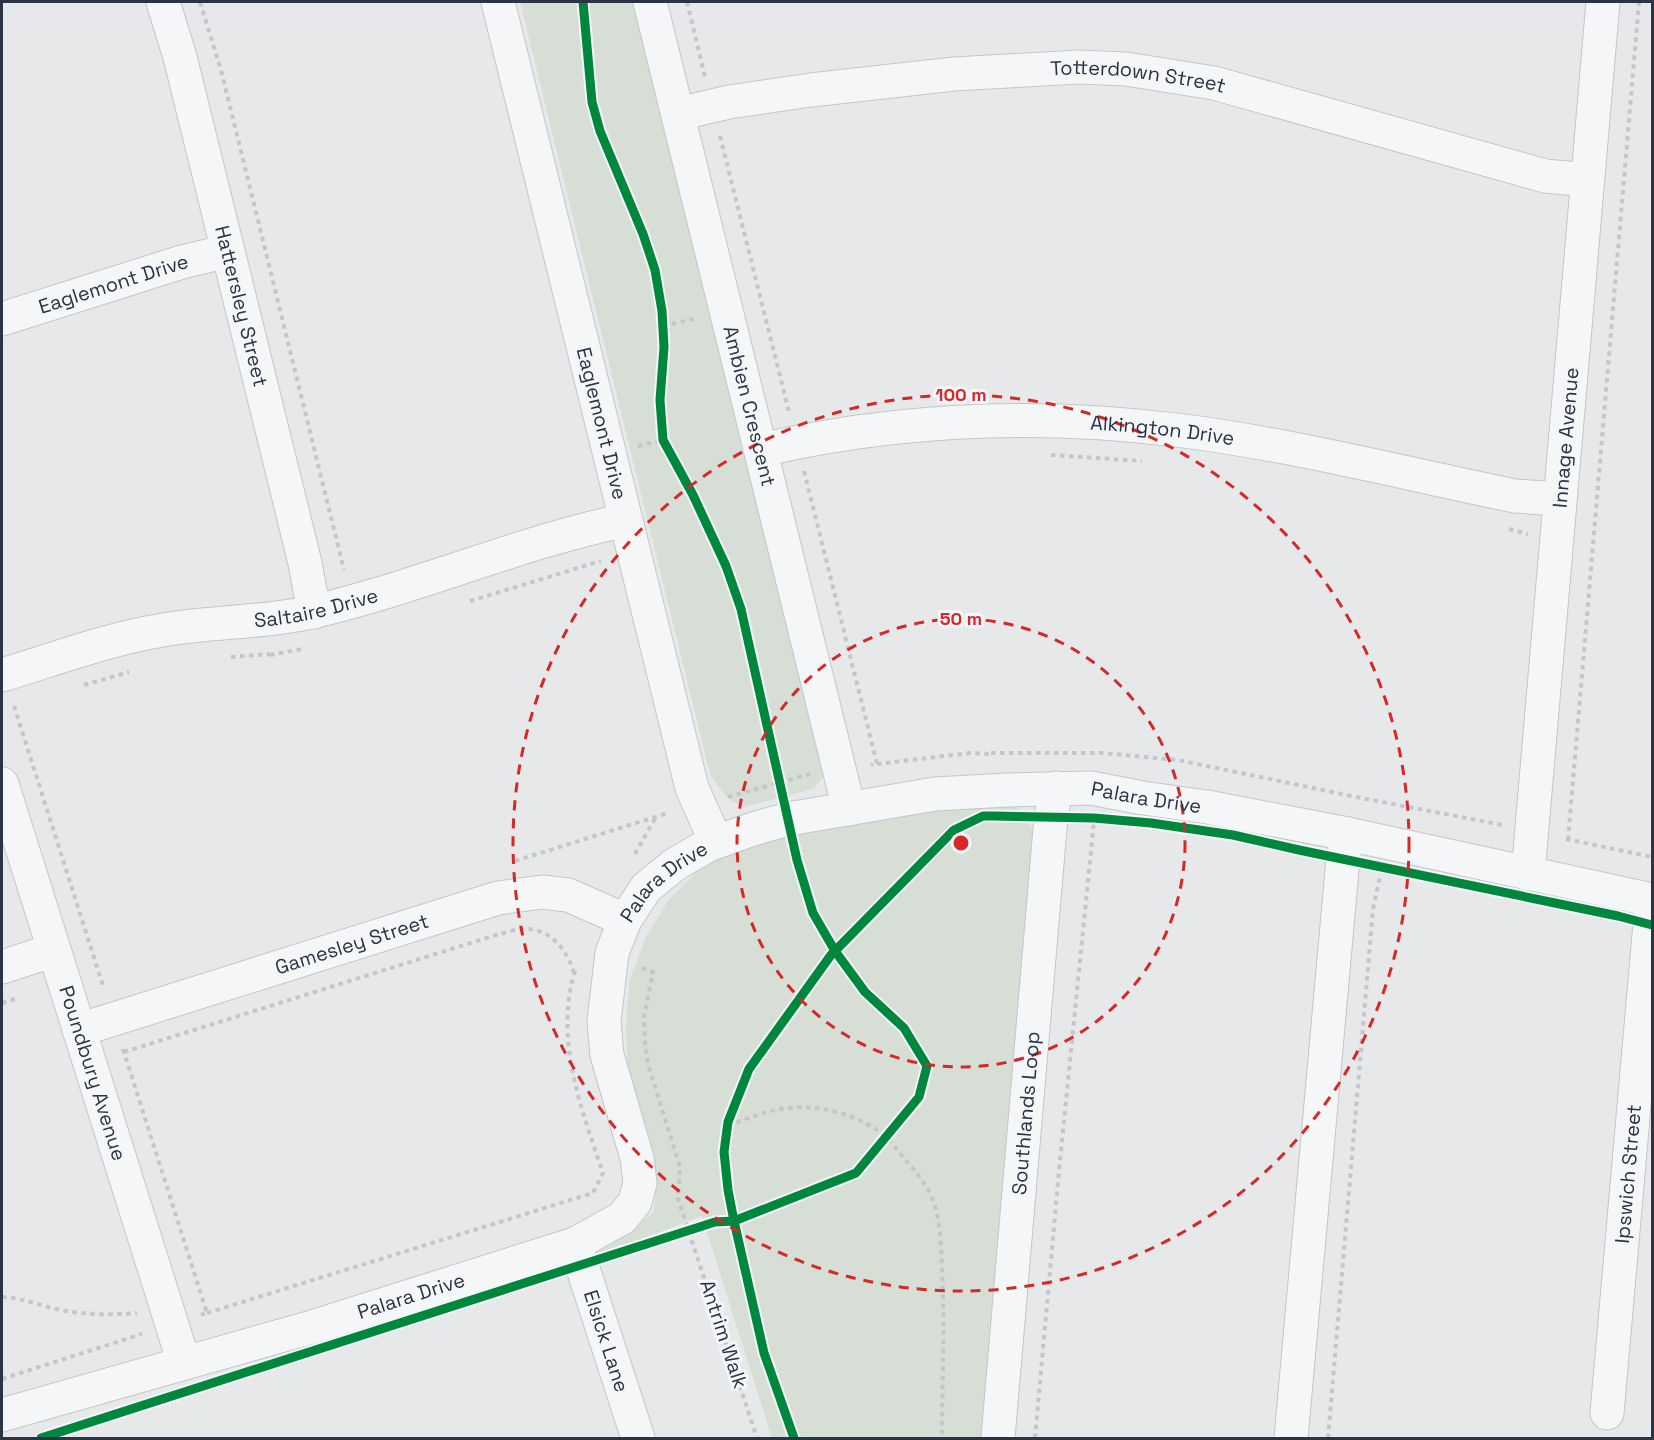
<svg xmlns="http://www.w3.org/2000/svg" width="1654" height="1440" font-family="'Space Grotesk',sans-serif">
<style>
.green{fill:#d6ded6}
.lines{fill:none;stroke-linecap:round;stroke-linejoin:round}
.minor-casing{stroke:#c4c6c8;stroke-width:35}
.path{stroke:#c5c6ca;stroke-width:4;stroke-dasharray:4.5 4.5;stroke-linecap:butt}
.minor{stroke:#f5f6f7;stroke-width:33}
.cycleway-casing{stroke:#f4f6f9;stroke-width:13}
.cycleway{stroke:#00873e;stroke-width:9}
.ring{fill:none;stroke:#d62828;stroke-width:3;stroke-dasharray:10 8}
.labels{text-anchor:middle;stroke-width:6;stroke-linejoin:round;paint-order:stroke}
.street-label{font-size:20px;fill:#2b3445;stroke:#f4f6f9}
.centre{fill:#d62828;stroke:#f4f6f9;stroke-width:3}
.ring-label{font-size:18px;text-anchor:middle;font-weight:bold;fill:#d62828;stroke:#f4f6f9;stroke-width:6;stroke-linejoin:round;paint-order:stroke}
</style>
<rect width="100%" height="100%" fill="#e6e8ea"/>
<!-- green -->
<g class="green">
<path d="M520,2H642L828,771L813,789L744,807C728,802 719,788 710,774Z"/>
<polygon points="1014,802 1031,827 1036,845 987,1438 772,1438 702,1216 597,1256 594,1244 629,1232 654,1212 656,1181 628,1076 626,1030 629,983 645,939 668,901 710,858 743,840 873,812"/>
</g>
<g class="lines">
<defs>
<g id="minor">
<path id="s1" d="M163,2L180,57L305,563L314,612"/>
<path id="s2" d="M498,2L692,788L716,842"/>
<path id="s3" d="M650,2L849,809"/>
<path id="s4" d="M678,114L729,102L811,90L954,74L1078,67L1126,69L1214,83L1545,176L1587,180"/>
<path id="s5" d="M2,319L182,262L228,251"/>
<path id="s6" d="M761,450C896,419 1038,413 1176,430C1290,444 1403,473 1515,496L1560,499"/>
<path id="s7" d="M2,675C55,659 108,639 163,630C214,621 266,623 316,611C421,586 521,542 626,520"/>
<path id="s8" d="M2,784L184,1363"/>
<path id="s9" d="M1528,874L1603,2"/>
<polyline points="2,967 54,950"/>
<path id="s10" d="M79,1030L498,898L542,892L568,895L625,920"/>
<path id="s11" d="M575,1244L638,1438"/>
<path id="s12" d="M1607,1413L1652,901"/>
<path id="s13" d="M2,1415L312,1327L575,1244L622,1218L635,1202L640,1183L637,1158L607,1055L604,1021L612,953L625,920L646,888L674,865L708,845L753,829L788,819L935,794L1007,790L1091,788L1143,798L1207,807L1348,834L1652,900"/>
<path id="s14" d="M998,1438L1051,817L1056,788"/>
<polyline points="1291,1438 1343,859 1348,834"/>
</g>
</defs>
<!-- minor casing -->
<use href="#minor" class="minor-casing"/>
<!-- path -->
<g class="path">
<polyline points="200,2 221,70 344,570"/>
<polyline points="687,2 705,77"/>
<polyline points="720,136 789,412"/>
<polyline points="663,326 697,318"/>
<polyline points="638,446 663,440"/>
<polyline points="1051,455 1142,461"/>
<polyline points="804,471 877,764 871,765"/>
<polyline points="1509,529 1528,534"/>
<polyline points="470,601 601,561"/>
<polyline points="270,655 302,649"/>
<polyline points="231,657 270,654"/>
<polyline points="84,685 129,672"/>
<polyline points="14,706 104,989"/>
<polyline points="991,753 1103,753 1178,760 1356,797 1503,825"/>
<polyline points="877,764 970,753 991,754"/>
<polyline points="728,797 810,774"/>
<polyline points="1566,839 1652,857"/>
<polyline points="1568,840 1639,2"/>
<polyline points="635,854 656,817"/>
<polyline points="515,861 668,813"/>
<polyline points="642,968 653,972 644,1017 645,1043 648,1064 680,1167 678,1199 757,1438"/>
<polyline points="2,1003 15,999"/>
<polyline points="123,1049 207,1313 200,1315"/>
<path d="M124,1052L499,934C506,933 515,929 523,929C551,928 567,950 574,973"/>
<path d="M728,1126C770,1109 798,1100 843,1114C859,1119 875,1127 887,1138C894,1145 899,1153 905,1159C918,1174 931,1190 936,1210C941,1229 941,1249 942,1269C945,1325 942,1382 942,1438"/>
<path d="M2,1297C23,1298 41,1306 61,1310C86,1315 111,1315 137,1313"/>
<path d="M207,1313L593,1193L603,1173C581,1108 553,1037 576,968"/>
<polyline points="2,1379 142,1334"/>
<polyline points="1035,1438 1059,1171 1094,821"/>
<polyline points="1328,1438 1373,909 1381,872"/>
</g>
<!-- minor -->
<use href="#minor" class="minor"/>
<defs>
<g id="cycleway">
<polyline points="41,1438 715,1222 734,1221 856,1173 919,1097 927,1066 904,1028 865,992 835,951 813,913 797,860 741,609 726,566 693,495 663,440 660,400 664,347 662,311 655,270 643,234 600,131 592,102 583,2"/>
<polyline points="794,1438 764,1353 734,1221 728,1190 724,1152 728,1122 749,1069 831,955 954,830 983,816 993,816 1094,818 1151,823 1233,835 1299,850 1618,916 1652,925"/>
</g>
</defs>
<!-- cycleway casing -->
<use href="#cycleway" class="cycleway-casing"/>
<!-- cycleway -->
<use href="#cycleway" class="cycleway"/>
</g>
<!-- distance rings -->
<g class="ring">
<circle cx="961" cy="843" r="224"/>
<circle cx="961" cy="843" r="448"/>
</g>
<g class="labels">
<!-- street labels -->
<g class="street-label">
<text dy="7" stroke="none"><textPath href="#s4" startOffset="464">Totterdown Street</textPath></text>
<text dy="7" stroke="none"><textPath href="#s5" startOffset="117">Eaglemont Drive</textPath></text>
<text dy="7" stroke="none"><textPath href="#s1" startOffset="314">Hattersley Street</textPath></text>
<text dy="7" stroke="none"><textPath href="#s3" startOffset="416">Ambien Crescent</textPath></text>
<text dy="7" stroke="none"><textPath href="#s2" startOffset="434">Eaglemont Drive</textPath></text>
<text dy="7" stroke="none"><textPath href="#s6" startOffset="404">Alkington Drive</textPath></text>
<text dy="7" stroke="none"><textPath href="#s9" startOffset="438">Innage Avenue</textPath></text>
<text dy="7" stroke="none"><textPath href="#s7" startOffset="322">Saltaire Drive</textPath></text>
<text dy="7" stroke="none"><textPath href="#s13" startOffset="1522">Palara Drive</textPath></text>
<text dy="7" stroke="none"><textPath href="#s13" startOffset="1018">Palara Drive</textPath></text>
<text dy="7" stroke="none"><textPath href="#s10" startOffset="286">Gamesley Street</textPath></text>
<text dy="7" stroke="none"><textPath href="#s8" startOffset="303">Poundbury Avenue</textPath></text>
<text dy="7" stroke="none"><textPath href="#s14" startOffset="326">Southlands Loop</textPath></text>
<text dy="7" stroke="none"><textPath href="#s12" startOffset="240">Ipswich Street</textPath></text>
<text dy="7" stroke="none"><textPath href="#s13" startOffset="426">Palara Drive</textPath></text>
<text transform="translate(724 1334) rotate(72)" y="7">Antrim Walk</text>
<text dy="7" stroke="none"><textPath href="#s11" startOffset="102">Elsick Lane</textPath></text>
</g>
</g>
<circle cx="961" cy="843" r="9" class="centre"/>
<g class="ring-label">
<text x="961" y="401">100 m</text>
<text x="961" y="625">50 m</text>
</g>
<!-- border -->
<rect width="1654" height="1440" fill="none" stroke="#2b3445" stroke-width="6"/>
</svg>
